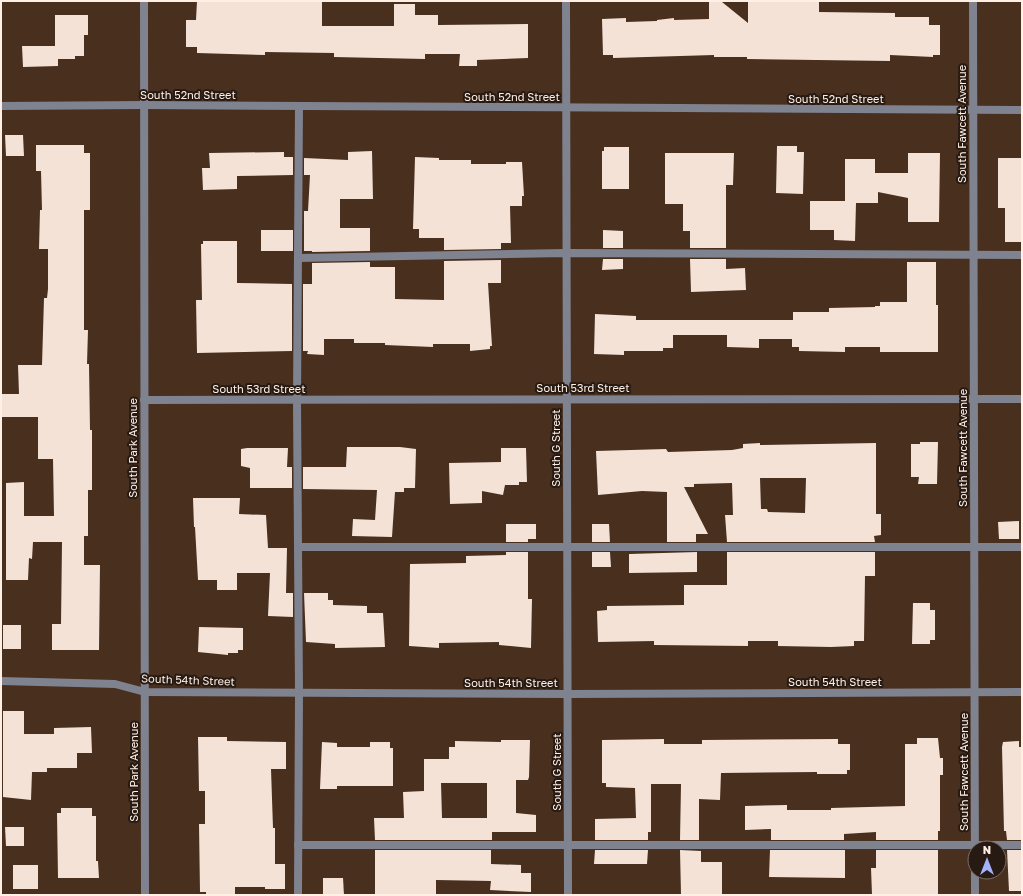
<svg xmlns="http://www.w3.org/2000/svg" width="1023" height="896" font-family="'Golos Text',sans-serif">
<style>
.building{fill:#f4e2d7;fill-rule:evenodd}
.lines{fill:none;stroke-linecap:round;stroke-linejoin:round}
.service{stroke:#7f828f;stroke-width:8}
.minor{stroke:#7f828f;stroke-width:8}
.labels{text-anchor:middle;stroke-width:4;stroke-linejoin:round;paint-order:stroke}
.street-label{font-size:11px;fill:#ffefe4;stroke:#261a13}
</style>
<rect width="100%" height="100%" fill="#482f1e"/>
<!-- building -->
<g class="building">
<polygon points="197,1 322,1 322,26 394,26 394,4 415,4 415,15 438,15 438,25 528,24 528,58 477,60 477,66 459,66 460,54 425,54 425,59 334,57 334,53 265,52 265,55 197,53 197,47 186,47 186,20 196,20"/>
<polygon points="748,1 819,1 819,12 895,13 895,17 929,17 929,25 940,25 940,55 933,55 933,57 890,55 890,61 747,59 747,57 714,57 714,55 613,58 613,55 603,55 602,19 626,18 626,22 657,21 657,20 674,18 674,20 709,19 709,2 722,2 748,23"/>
<polygon points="55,15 88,15 88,35 84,35 84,56 75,56 75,59 58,59 58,66 23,67 22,46 55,46"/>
<polygon points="5,135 23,135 24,156 6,156"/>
<polygon points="36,145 84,145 84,153 90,153 90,210 84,210 84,330 88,330 87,364 89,364 90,430 92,430 92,490 88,490 88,536 84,536 84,565 100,565 99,650 52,650 52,624 61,624 62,542 33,542 32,559 29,558 28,580 6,580 6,483 24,482 24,516 54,516 53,459 38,459 38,417 1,417 1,394 19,394 18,365 42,365 44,298 47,298 48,289 48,249 39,249 40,210 42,210 41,171 36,171"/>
<polygon points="777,146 797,146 797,152 804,152 803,194 776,193"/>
<polygon points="604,147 629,147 629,189 602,189 602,151 604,151"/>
<polygon points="372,151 373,199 340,199 340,228 370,228 370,251 312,252 312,251 304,251 304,211 308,211 310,175 304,175 304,158 348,160 348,152"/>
<polygon points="284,152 284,157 293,157 293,175 237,176 237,189 203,190 202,168 210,168 209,153"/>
<polygon points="665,153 734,153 733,185 726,185 726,248 690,248 690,231 683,231 683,204 665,204"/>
<polygon points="908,153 940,153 939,222 908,222 908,198 878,192 878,203 856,203 855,241 834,240 834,230 810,230 810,201 845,201 845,159 875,159 875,173 908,173"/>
<polygon points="415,157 439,158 439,160 471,160 471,164 506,164 506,162 522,162 524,196 522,196 522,206 510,206 511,243 501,243 501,249 444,250 444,238 419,238 419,229 413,229"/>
<polygon points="998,158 1022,158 1022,242 1005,242 1005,208 998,208"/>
<rect x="261" y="230" width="32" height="21"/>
<polygon points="603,230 623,231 623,248 603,248"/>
<polygon points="203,241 237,241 237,283 292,284 292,351 197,353 196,300 202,300 201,244 203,244"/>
<polygon points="603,259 623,259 623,269 602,270"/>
<polygon points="690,259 726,259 726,269 745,268 746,290 691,292"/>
<polygon points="501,260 501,283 488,283 492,346 490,346 490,349 470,351 470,344 433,344 433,347 385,345 385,343 354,343 354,339 324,339 324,355 307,354 308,351 303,351 303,284 312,284 312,263 370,262 370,267 395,267 395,299 444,300 444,261"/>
<polygon points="907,262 936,262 936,305 938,305 938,352 880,352 880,347 845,347 845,352 799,351 799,347 792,347 792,339 759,339 759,348 727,347 727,335 673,335 673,348 663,348 663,351 624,351 624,355 594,354 595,314 636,316 636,320 793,320 793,312 829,312 829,308 875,307 875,306 880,306 880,302 907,302"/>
<polygon points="920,442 938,442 937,484 918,484 919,477 911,477 911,444 920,444"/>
<path d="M760,443V445L876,443V514H881V535L874,536L875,542H727L725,515H733L732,483L694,484V487H684L708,534H696V542H667V492L642,491L598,495L596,451L666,449L668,452L732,450L743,448V444ZM760,478H806L805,513L768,512L767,509H761Z"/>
<polygon points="347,447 400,447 416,449 415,488 404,488 404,492 395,492 392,537 352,536 353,519 375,520 377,490 303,489 303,467 346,467"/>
<polygon points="247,448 288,448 287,467 292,467 292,488 250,488 250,468 241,466 241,449"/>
<polygon points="501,448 526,448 527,482 519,482 519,485 505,485 503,495 482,491 482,503 450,504 449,463 501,462"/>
<polygon points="193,498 240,498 239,514 266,515 268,548 287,548 286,593 293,593 293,617 268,616 270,573 237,573 237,590 217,590 217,580 198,580 195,527 194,527"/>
<polygon points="1019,521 1019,539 999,539 998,522"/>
<polygon points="506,524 536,524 536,539 528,539 528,542 506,542"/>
<polygon points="592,524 609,524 610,542 592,542"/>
<polygon points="506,552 528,552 528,599 532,599 531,648 499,645 499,642 439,643 439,648 409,646 410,564 466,563 466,556 506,555"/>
<polygon points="592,552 610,552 611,567 592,567"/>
<polygon points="697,552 697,572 629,573 629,554"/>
<polygon points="727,552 875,552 875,576 865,576 864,641 854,641 854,646 831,647 778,646 778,641 748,641 748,646 654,645 654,641 598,642 597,611 607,610 607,606 684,605 684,585 727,585"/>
<polygon points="304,593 328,593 328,600 333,600 333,605 367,606 367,613 383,613 385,647 335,648 335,644 306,642"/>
<polygon points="913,603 930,603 930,610 935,610 935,640 930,640 930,644 912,644"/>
<rect x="3" y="625" width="18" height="24"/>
<polygon points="199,627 243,628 243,650 238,650 238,653 228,653 228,655 198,652"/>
<polygon points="3,711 24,711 24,734 54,734 54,728 91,727 92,753 77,753 77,768 47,768 47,772 32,772 31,800 3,797"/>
<polygon points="198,737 227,737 227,741 286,742 286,769 271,769 273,828 275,828 275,864 285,864 285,889 265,889 265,887 235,887 235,895 206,895 206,892 200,892 199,824 205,824 205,791 199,791"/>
<polygon points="917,738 938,738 940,758 943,758 943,775 940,775 940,831 938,831 938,840 876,840 876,832 844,834 844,840 771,840 771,829 745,830 745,806 787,805 787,810 831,810 831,808 905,806 905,744 917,744"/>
<polygon points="664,739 664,744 702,744 702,740 838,739 838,744 850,744 850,770 847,770 847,774 817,774 817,772 721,773 720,800 699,799 699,840 680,840 681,784 651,784 651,832 648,832 648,840 595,840 595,819 636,818 635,788 606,787 606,783 602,783 602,740"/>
<path d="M501,740H530L529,777L528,780H516V813L536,815V832H492V840H375L374,818H404L403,792L424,791V759H449V747H455V741L501,742ZM441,783H487V818H442Z"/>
<polygon points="1019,741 1019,747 1022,747 1022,840 1007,840 1006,831 1004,831 1002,747 1003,742"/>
<polygon points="322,742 337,743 337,747 370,747 370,742 390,742 390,748 393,748 393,786 337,786 337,789 320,789"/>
<polygon points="61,808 92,808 92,816 96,816 96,861 98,861 99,878 58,878 57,813 61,813"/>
<polygon points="5,827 24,827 24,846 6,846"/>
<polygon points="375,850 491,850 491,864 521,865 521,873 531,873 531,892 490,890 491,881 436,880 436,895 375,895"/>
<polygon points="595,850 648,850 647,864 594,864"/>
<polygon points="680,850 701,851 701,862 722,862 722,895 681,895"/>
<polygon points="770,850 845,850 845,878 769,877"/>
<polygon points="876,850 938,850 938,895 872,895 871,868 876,868"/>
<polygon points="1007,850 1022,850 1022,891 1009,891"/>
<rect x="13" y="865" width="25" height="24"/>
<polygon points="323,878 343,878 344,895 323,895"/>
</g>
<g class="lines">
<!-- service -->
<g class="service">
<polyline points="298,258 566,253 1022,255"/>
<polyline points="298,547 1022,547"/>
<polyline points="298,845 1022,845"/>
<polyline points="298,895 299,693 297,400 299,106"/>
</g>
<!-- minor -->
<g class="minor">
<polyline points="144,1 145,895"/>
<polyline points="566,1 568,895"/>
<polyline points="973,1 975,895"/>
<polyline points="1,106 144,105 1022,110"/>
<polyline points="144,400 1022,399"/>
<polyline points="1,681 115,684 145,692 568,694 1022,692"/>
</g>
</g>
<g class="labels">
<!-- street labels -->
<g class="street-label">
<text x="188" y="99">South 52nd Street</text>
<text x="512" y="101">South 52nd Street</text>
<text x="836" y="103">South 52nd Street</text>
<text transform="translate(962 124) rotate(-90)" y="4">South Fawcett Avenue</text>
<text x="583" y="392">South 53rd Street</text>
<text x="259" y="393">South 53rd Street</text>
<text transform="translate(133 448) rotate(-90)" y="4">South Park Avenue</text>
<text transform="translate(556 448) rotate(-90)" y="4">South G Street</text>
<text transform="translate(963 448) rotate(-90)" y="4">South Fawcett Avenue</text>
<text transform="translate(188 680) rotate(2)" y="4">South 54th Street</text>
<text x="835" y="686">South 54th Street</text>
<text x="511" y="687">South 54th Street</text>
<text transform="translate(134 772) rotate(-90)" y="4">South Park Avenue</text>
<text transform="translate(557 772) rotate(-90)" y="4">South G Street</text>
<text transform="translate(964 772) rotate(-90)" y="4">South Fawcett Avenue</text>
</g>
</g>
<!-- border -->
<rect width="1023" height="896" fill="none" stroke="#ffefe4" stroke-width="4"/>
<!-- north arrow -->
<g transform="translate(987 860)"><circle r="19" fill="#261a13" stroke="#7d6f67"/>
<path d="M0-3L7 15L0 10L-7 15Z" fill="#a5b1fc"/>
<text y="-6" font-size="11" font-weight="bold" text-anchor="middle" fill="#ffefe4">N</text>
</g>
</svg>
